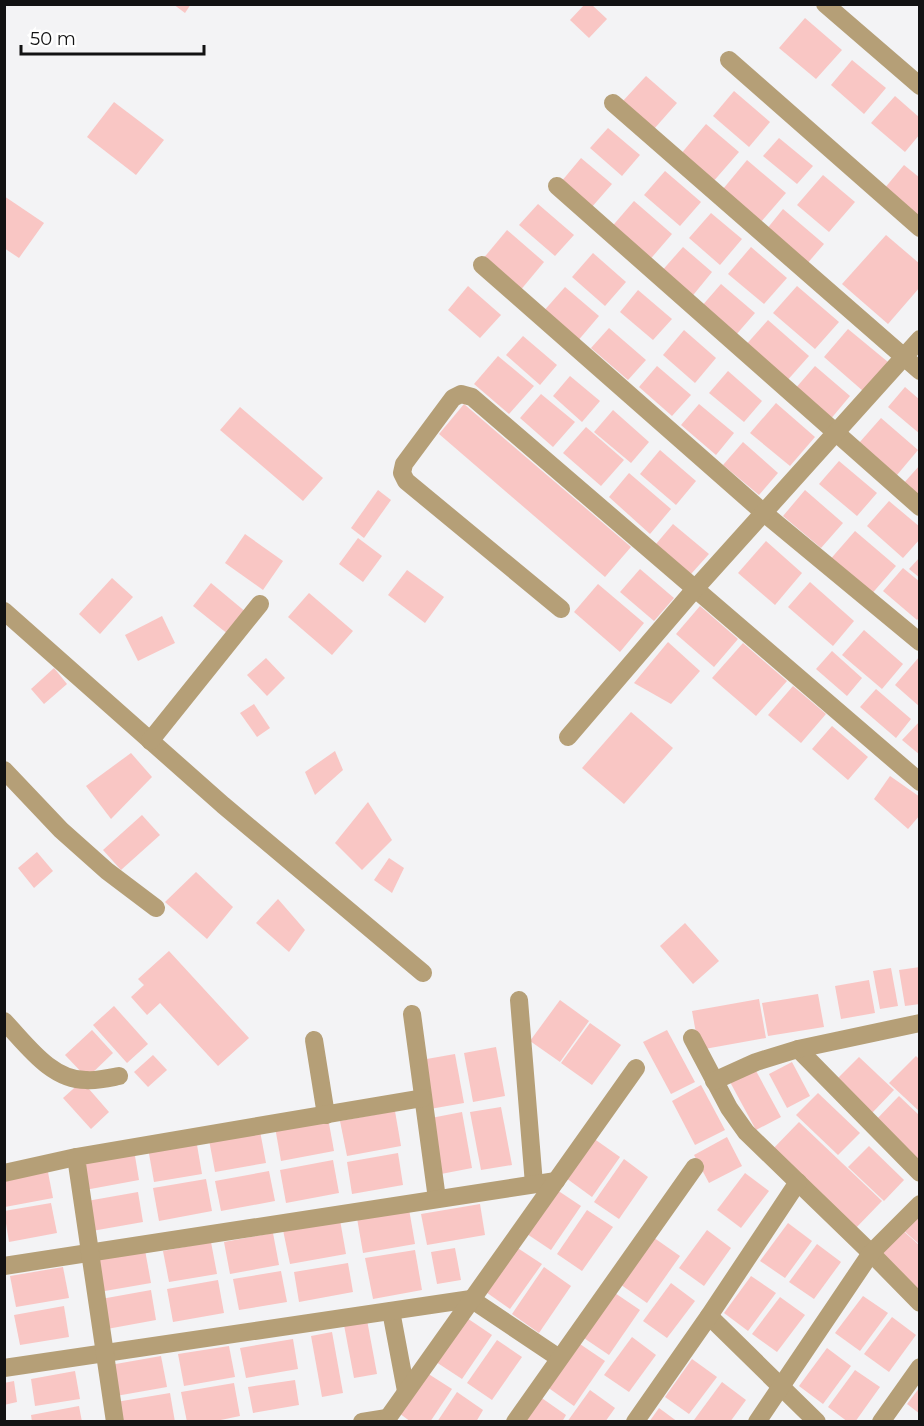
<svg xmlns="http://www.w3.org/2000/svg" width="924" height="1426" font-family="Montserrat,sans-serif">
<style>
.building{fill:#f9c6c4}
.lines{fill:none;stroke-linecap:round;stroke-linejoin:round}
.street{stroke:#b59f77;stroke-width:18}
</style>
<rect width="100%" height="100%" fill="#f3f3f5"/>
<!-- building -->
<g class="building">
<polygon points="173,4 191,4 185,13"/>
<polygon points="585,4 591,4 607,19 589,38 570,20"/>
<polygon points="805,18 842,50 816,79 779,48"/>
<polygon points="852,60 886,88 864,114 831,85"/>
<polygon points="646,76 677,103 654,129 622,102"/>
<polygon points="734,91 770,122 749,147 713,116"/>
<polygon points="895,96 920,118 920,134 905,152 871,123"/>
<polygon points="114,102 164,140 136,175 87,137"/>
<polygon points="706,124 739,152 712,183 680,155"/>
<polygon points="608,128 640,155 622,176 590,148"/>
<polygon points="779,138 813,166 797,184 763,156"/>
<polygon points="581,158 612,184 591,208 561,182"/>
<polygon points="747,160 786,193 761,222 723,189"/>
<polygon points="904,165 920,178 920,220 884,189"/>
<polygon points="665,171 701,202 680,226 644,195"/>
<polygon points="823,175 855,202 829,232 797,205"/>
<polygon points="4,196 44,223 19,258 4,248"/>
<polygon points="634,201 672,234 647,263 609,230"/>
<polygon points="538,204 574,235 555,256 519,225"/>
<polygon points="783,209 824,244 806,265 766,230"/>
<polygon points="711,213 742,239 720,265 689,238"/>
<polygon points="507,230 544,262 519,292 482,260"/>
<polygon points="886,235 920,264 920,287 888,324 842,284"/>
<polygon points="683,247 712,272 690,299 660,273"/>
<polygon points="751,247 787,278 764,304 728,274"/>
<polygon points="593,253 626,282 605,306 572,277"/>
<polygon points="721,284 755,313 735,336 701,307"/>
<polygon points="468,286 501,315 480,338 448,310"/>
<polygon points="797,286 839,322 815,349 773,313"/>
<polygon points="565,287 599,316 576,343 542,313"/>
<polygon points="638,290 672,319 653,340 620,312"/>
<polygon points="768,320 809,356 785,383 744,347"/>
<polygon points="609,328 646,360 628,380 591,348"/>
<polygon points="848,329 888,362 863,391 824,357"/>
<polygon points="684,330 716,358 695,383 663,355"/>
<polygon points="523,336 557,365 540,385 506,355"/>
<polygon points="498,356 534,386 509,414 474,384"/>
<polygon points="657,366 691,395 672,416 639,387"/>
<polygon points="815,366 850,396 829,421 794,390"/>
<polygon points="728,371 762,401 744,422 709,393"/>
<polygon points="570,376 600,401 582,422 553,396"/>
<polygon points="905,387 920,400 920,434 888,407"/>
<polygon points="541,394 575,422 553,447 520,418"/>
<polygon points="776,403 815,437 790,466 750,433"/>
<polygon points="464,404 631,547 605,577 439,434"/>
<polygon points="699,404 734,433 716,455 681,425"/>
<polygon points="240,407 323,478 303,501 220,430"/>
<polygon points="613,410 649,442 631,463 594,432"/>
<polygon points="881,418 918,450 897,475 859,443"/>
<polygon points="586,427 624,460 601,486 563,453"/>
<polygon points="743,442 778,473 759,495 723,465"/>
<polygon points="660,450 696,481 676,505 640,474"/>
<polygon points="839,461 877,493 857,516 819,484"/>
<polygon points="920,465 920,498 903,484"/>
<polygon points="629,473 671,509 650,534 609,497"/>
<polygon points="378,490 391,500 364,538 351,528"/>
<polygon points="805,490 843,523 821,548 783,516"/>
<polygon points="889,501 920,527 920,539 903,558 867,526"/>
<polygon points="673,524 709,554 691,574 656,544"/>
<polygon points="855,531 896,566 869,597 828,562"/>
<polygon points="245,534 283,561 263,590 225,563"/>
<polygon points="358,538 382,556 363,582 339,564"/>
<polygon points="766,541 802,573 775,605 738,573"/>
<polygon points="920,557 920,578 909,569"/>
<polygon points="903,568 920,582 920,617 917,620 883,591"/>
<polygon points="640,569 674,598 654,621 620,592"/>
<polygon points="407,570 444,597 425,623 388,595"/>
<polygon points="112,578 133,597 100,634 79,614"/>
<polygon points="810,582 854,621 833,646 788,607"/>
<polygon points="211,583 247,613 229,635 193,606"/>
<polygon points="598,584 644,623 620,652 574,612"/>
<polygon points="309,593 353,631 332,655 288,617"/>
<polygon points="700,606 738,639 714,667 676,634"/>
<polygon points="162,616 175,643 138,661 125,635"/>
<polygon points="864,630 903,664 882,689 842,655"/>
<polygon points="668,642 700,671 671,704 634,683"/>
<polygon points="743,643 787,681 756,716 712,678"/>
<polygon points="832,651 862,678 847,696 816,669"/>
<polygon points="920,656 920,707 895,685"/>
<polygon points="266,658 285,678 267,696 247,675"/>
<polygon points="54,668 67,684 44,704 31,689"/>
<polygon points="793,686 826,714 801,743 768,715"/>
<polygon points="876,689 911,719 896,738 860,707"/>
<polygon points="254,704 270,728 257,737 240,713"/>
<polygon points="631,712 673,748 624,804 582,768"/>
<polygon points="920,721 920,755 902,740"/>
<polygon points="832,726 868,757 848,780 812,749"/>
<polygon points="335,751 343,770 315,795 305,772"/>
<polygon points="131,753 152,777 111,819 86,786"/>
<polygon points="890,776 920,797 920,815 908,829 874,799"/>
<polygon points="368,802 392,840 362,870 335,843"/>
<polygon points="142,815 160,835 121,870 103,850"/>
<polygon points="37,852 53,871 34,888 18,868"/>
<polygon points="389,858 404,868 392,893 374,880"/>
<polygon points="196,872 233,907 207,939 165,902"/>
<polygon points="278,899 305,930 289,952 256,923"/>
<polygon points="685,923 719,961 693,984 660,946"/>
<polygon points="169,951 249,1038 218,1066 160,1003 147,1015 131,997 144,985 138,979"/>
<polygon points="920,967 920,1004 905,1006 899,970"/>
<polygon points="891,968 898,1006 880,1009 873,971"/>
<polygon points="869,980 875,1013 841,1019 835,986"/>
<polygon points="818,994 824,1027 768,1036 762,1003"/>
<polygon points="759,999 766,1038 699,1050 692,1011"/>
<polygon points="560,1000 589,1021 560,1062 530,1041"/>
<polygon points="114,1006 148,1044 127,1063 93,1025"/>
<polygon points="590,1023 621,1045 592,1085 561,1063"/>
<polygon points="92,1030 113,1053 87,1078 65,1055"/>
<polygon points="667,1030 695,1082 671,1094 643,1042"/>
<polygon points="496,1047 505,1096 473,1102 464,1053"/>
<polygon points="455,1054 464,1103 430,1109 421,1060"/>
<polygon points="153,1055 167,1070 148,1087 134,1072"/>
<polygon points="916,1056 920,1060 920,1112 889,1083"/>
<polygon points="859,1057 894,1090 872,1113 837,1079"/>
<polygon points="792,1062 810,1096 787,1108 769,1074"/>
<polygon points="755,1069 781,1117 756,1130 730,1082"/>
<polygon points="82,1081 109,1112 91,1129 63,1098"/>
<polygon points="701,1085 725,1130 695,1145 672,1101"/>
<polygon points="818,1093 860,1133 838,1155 796,1115"/>
<polygon points="899,1096 920,1116 920,1166 874,1122"/>
<polygon points="501,1107 512,1165 481,1170 470,1112"/>
<polygon points="395,1111 401,1146 347,1156 340,1121"/>
<polygon points="462,1112 472,1168 441,1174 431,1118"/>
<polygon points="328,1118 334,1151 281,1161 275,1127"/>
<polygon points="799,1122 882,1201 852,1232 769,1153"/>
<polygon points="260,1131 266,1163 215,1172 209,1140"/>
<polygon points="727,1137 742,1166 709,1183 694,1155"/>
<polygon points="593,1138 620,1157 592,1197 566,1178"/>
<polygon points="196,1139 202,1174 154,1182 148,1148"/>
<polygon points="869,1146 904,1180 884,1201 848,1167"/>
<polygon points="134,1150 139,1180 85,1190 79,1160"/>
<polygon points="398,1153 403,1185 352,1194 347,1162"/>
<polygon points="624,1159 648,1177 619,1219 594,1202"/>
<polygon points="333,1160 339,1193 286,1203 280,1170"/>
<polygon points="47,1167 53,1198 5,1207 4,1175"/>
<polygon points="269,1171 275,1201 221,1211 215,1181"/>
<polygon points="745,1173 769,1191 741,1228 717,1210"/>
<polygon points="206,1179 212,1211 159,1221 153,1188"/>
<polygon points="554,1188 581,1206 551,1250 524,1232"/>
<polygon points="138,1192 143,1222 92,1231 87,1201"/>
<polygon points="51,1203 57,1233 9,1242 4,1211"/>
<polygon points="480,1204 485,1235 427,1245 421,1214"/>
<polygon points="409,1209 415,1244 363,1253 357,1218"/>
<polygon points="587,1210 613,1227 582,1271 557,1254"/>
<polygon points="920,1213 920,1245 903,1230"/>
<polygon points="340,1220 346,1254 290,1264 283,1230"/>
<polygon points="788,1223 812,1241 785,1278 760,1261"/>
<polygon points="899,1227 920,1246 920,1291 873,1254"/>
<polygon points="707,1230 731,1248 704,1286 679,1268"/>
<polygon points="273,1233 279,1265 230,1274 224,1242"/>
<polygon points="650,1235 680,1256 647,1303 617,1282"/>
<polygon points="211,1242 217,1274 169,1282 163,1251"/>
<polygon points="817,1244 841,1262 814,1299 789,1282"/>
<polygon points="513,1245 542,1264 510,1309 483,1290"/>
<polygon points="455,1248 461,1280 437,1284 431,1252"/>
<polygon points="145,1250 151,1283 99,1292 93,1259"/>
<polygon points="415,1250 422,1290 373,1299 365,1258"/>
<polygon points="348,1263 353,1292 299,1302 294,1272"/>
<polygon points="63,1267 69,1298 16,1307 10,1276"/>
<polygon points="544,1267 571,1286 539,1333 512,1314"/>
<polygon points="281,1271 287,1302 239,1310 233,1279"/>
<polygon points="751,1276 776,1293 748,1331 724,1313"/>
<polygon points="218,1280 224,1313 173,1322 167,1289"/>
<polygon points="671,1283 695,1301 667,1338 643,1321"/>
<polygon points="609,1289 640,1310 609,1355 578,1334"/>
<polygon points="151,1290 156,1320 107,1329 101,1299"/>
<polygon points="863,1296 888,1313 860,1351 835,1333"/>
<polygon points="780,1297 805,1315 777,1352 752,1334"/>
<polygon points="64,1306 69,1337 20,1345 14,1315"/>
<polygon points="464,1316 492,1335 462,1379 433,1360"/>
<polygon points="892,1317 916,1335 889,1372 864,1354"/>
<polygon points="367,1320 377,1374 354,1378 344,1325"/>
<polygon points="332,1332 343,1393 322,1397 311,1336"/>
<polygon points="632,1337 656,1355 629,1392 604,1375"/>
<polygon points="293,1339 298,1369 246,1378 240,1348"/>
<polygon points="497,1340 522,1357 492,1400 467,1383"/>
<polygon points="574,1340 605,1361 574,1406 543,1384"/>
<polygon points="229,1346 235,1377 184,1386 178,1354"/>
<polygon points="827,1348 851,1366 823,1404 799,1386"/>
<polygon points="161,1356 167,1387 116,1396 110,1365"/>
<polygon points="692,1359 717,1377 689,1414 665,1397"/>
<polygon points="855,1370 880,1387 855,1422 848,1422 828,1407"/>
<polygon points="75,1371 80,1399 35,1406 31,1379"/>
<polygon points="427,1373 452,1389 430,1422 411,1422 399,1413"/>
<polygon points="295,1380 299,1405 253,1413 248,1387"/>
<polygon points="14,1381 17,1402 4,1405 4,1383"/>
<polygon points="722,1382 746,1400 730,1422 697,1422 694,1420"/>
<polygon points="234,1383 240,1416 211,1422 187,1422 181,1392"/>
<polygon points="920,1387 920,1414 907,1404"/>
<polygon points="590,1390 615,1408 605,1422 567,1422"/>
<polygon points="457,1392 483,1410 476,1422 437,1422"/>
<polygon points="170,1393 175,1422 120,1422 116,1402"/>
<polygon points="536,1394 566,1415 562,1422 517,1422"/>
<polygon points="79,1406 82,1422 32,1422 31,1415"/>
<polygon points="659,1408 678,1422 649,1422"/>
</g>
<g class="lines">
<!-- street -->
<g class="street">
<polyline points="825,4 920,86"/>
<polyline points="729,60 920,228"/>
<polyline points="613,103 920,371"/>
<polyline points="557,186 920,507"/>
<polyline points="482,265 764,513 920,642"/>
<polyline points="561,609 406,481 402,473 404,464 453,398 461,394 472,397 920,782"/>
<polyline points="4,611 223,805 423,973"/>
<polyline points="568,737 694,590 920,339"/>
<polyline points="150,741 260,604"/>
<polyline points="4,770 61,830 107,871 156,908"/>
<polyline points="519,1000 534,1184"/>
<polyline points="412,1014 437,1199"/>
<path d="M4,1021C27,1045 51,1080 86,1080C97,1081 109,1078 119,1076"/>
<polyline points="692,1038 729,1108 746,1132 871,1253 920,1303"/>
<polyline points="314,1040 326,1115"/>
<polyline points="798,1049 920,1173"/>
<polyline points="714,1081 756,1062 798,1049 920,1023"/>
<polyline points="4,1173 76,1157"/>
<polyline points="4,1266 556,1181"/>
<polyline points="391,1311 406,1391"/>
<polyline points="709,1316 817,1422"/>
<polyline points="4,1368 471,1299 559,1358"/>
<polyline points="115,1422 76,1157 423,1098"/>
<polyline points="362,1422 387,1418"/>
<polyline points="385,1422 636,1068"/>
<polyline points="515,1422 695,1167"/>
<polyline points="635,1422 709,1316 798,1182"/>
<polyline points="757,1422 871,1253 920,1204"/>
<polyline points="881,1422 920,1367"/>
</g>
</g>
<!-- border -->
<rect width="924" height="1426" fill="none" stroke="#121213" stroke-width="12"/>
<!-- scale -->
<path d="M21 45v9h183v-9" fill="none" stroke="#121213" stroke-width="3"/>
<text x="30" y="45" font-size="18" fill="#121213" stroke="#ffffff" stroke-width="4.5" paint-order="stroke">50 m</text>
</svg>
